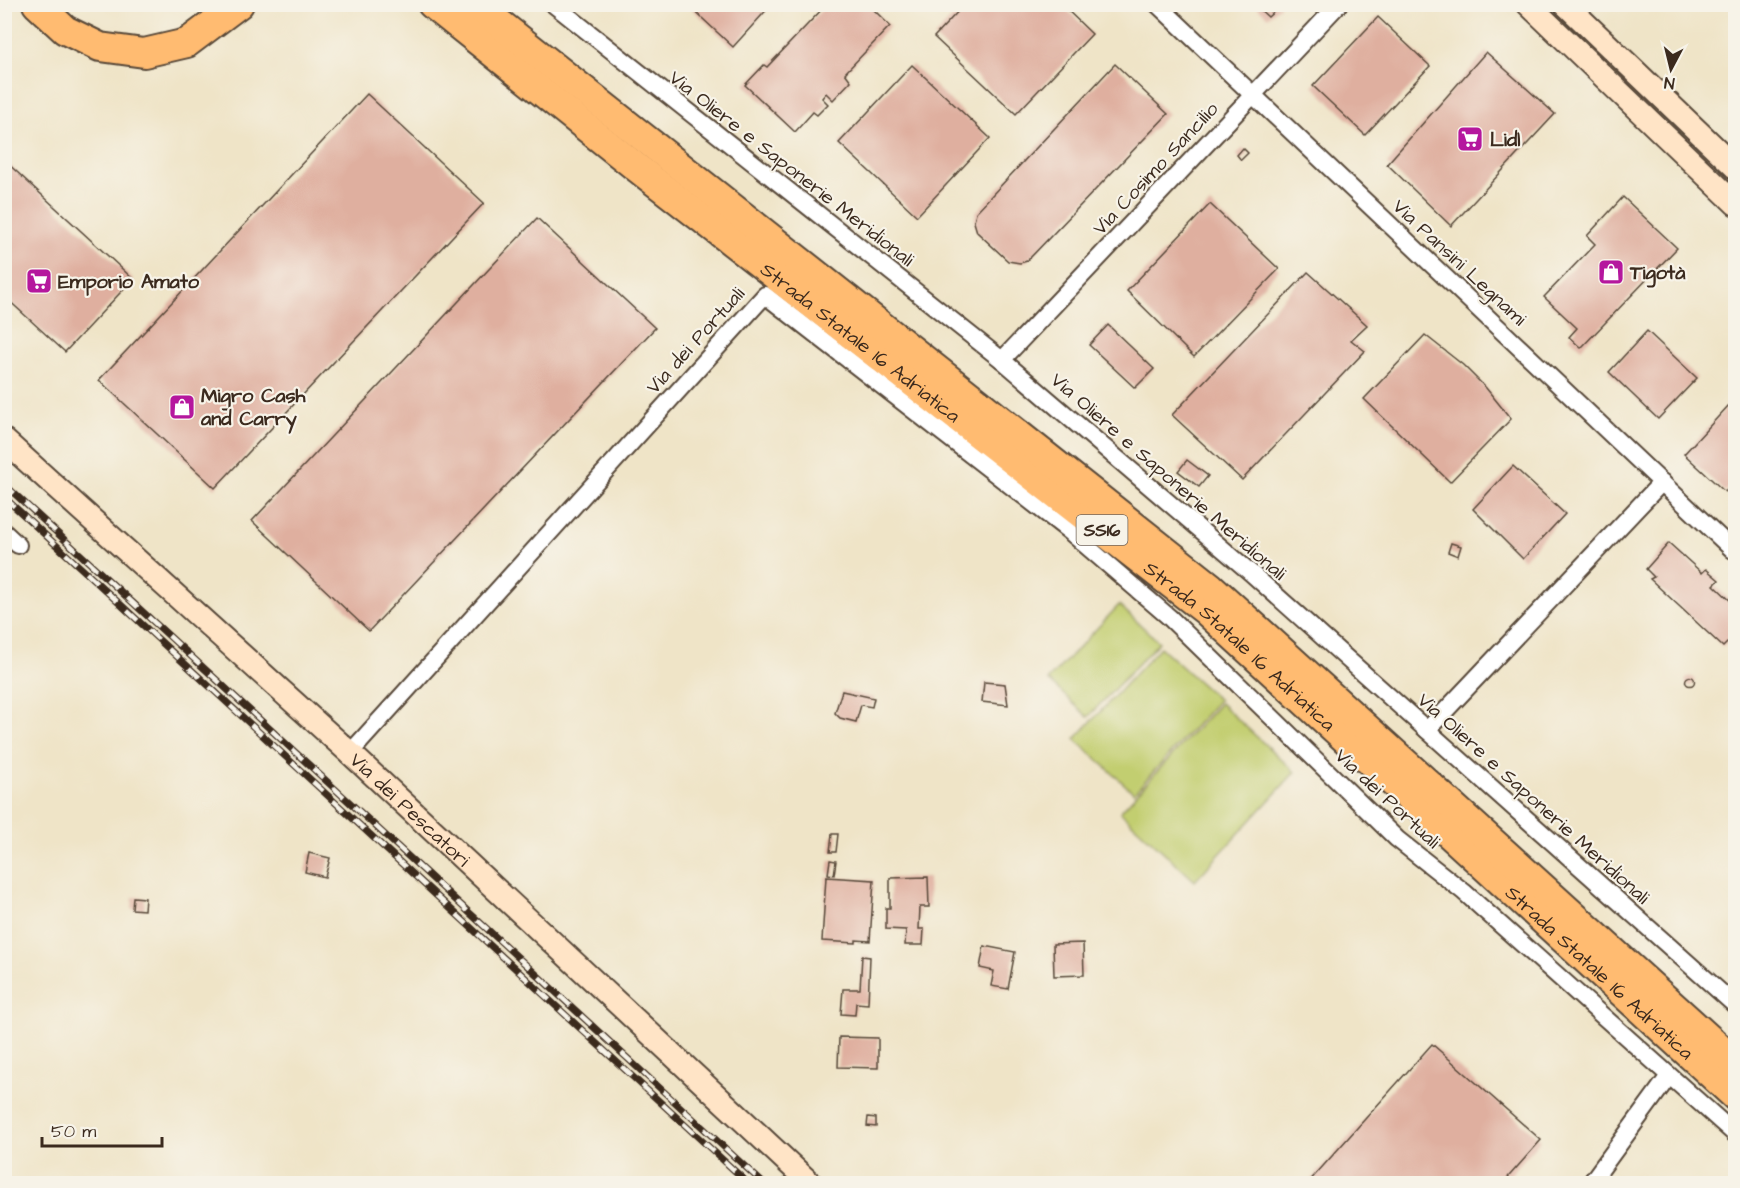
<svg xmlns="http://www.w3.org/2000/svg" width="1740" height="1188" font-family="'Architects Daughter',sans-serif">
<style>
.green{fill:#c2ce70;stroke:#7e7c47;stroke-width:1.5}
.building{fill:#dfaf9f}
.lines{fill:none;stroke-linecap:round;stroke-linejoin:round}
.street-casing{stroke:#564637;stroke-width:20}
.secondary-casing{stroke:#564637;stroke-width:26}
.highway-casing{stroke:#564637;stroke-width:32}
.street{stroke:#fff;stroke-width:16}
.secondary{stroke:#ffe4c6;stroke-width:22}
.highway{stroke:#ffbb71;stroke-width:28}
.rail-casing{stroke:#3b2a1e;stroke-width:7}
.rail{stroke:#f7f3e8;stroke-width:4.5;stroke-dasharray:14;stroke-linecap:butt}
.labels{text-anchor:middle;stroke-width:4.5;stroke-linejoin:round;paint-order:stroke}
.shield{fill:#f7f3e8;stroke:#73665b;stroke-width:1.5}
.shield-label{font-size:18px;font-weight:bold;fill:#3b2a1e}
.poi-label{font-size:20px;font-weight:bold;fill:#3b2a1e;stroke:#f7f3e8;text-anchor:start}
.street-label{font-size:20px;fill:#3b2a1e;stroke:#f7f3e8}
</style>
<rect width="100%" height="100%" fill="#f7f3e8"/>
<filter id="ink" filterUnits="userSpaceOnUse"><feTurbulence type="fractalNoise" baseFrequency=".0167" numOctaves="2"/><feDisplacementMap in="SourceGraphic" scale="12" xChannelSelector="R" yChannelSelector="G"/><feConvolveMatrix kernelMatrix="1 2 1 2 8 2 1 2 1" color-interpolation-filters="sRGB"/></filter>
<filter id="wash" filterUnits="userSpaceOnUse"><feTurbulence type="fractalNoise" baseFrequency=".008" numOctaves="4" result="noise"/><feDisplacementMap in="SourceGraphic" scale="24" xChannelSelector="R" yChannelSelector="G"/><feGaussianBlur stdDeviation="1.35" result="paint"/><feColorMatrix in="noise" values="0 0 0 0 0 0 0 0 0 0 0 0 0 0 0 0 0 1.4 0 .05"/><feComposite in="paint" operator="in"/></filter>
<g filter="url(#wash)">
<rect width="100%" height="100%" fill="#efe4c7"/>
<!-- green -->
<g class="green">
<polygon points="1119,605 1159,642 1088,717 1048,680"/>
<polygon points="1160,647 1219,700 1134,793 1075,739"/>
<polygon points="1220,703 1295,772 1195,881 1120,812"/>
</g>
<g id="blocks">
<!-- building -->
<g class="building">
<polygon points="687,4 772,4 733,47"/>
<polygon points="827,4 868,4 890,26 845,73 851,81 833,100 826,93 822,98 828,104 817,115 813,112 795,132 745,85 764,65 767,67"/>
<polygon points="965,4 1061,4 1092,34 1016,114 934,37"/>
<polygon points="1255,5 1281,5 1268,17"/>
<polygon points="1378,17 1430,66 1365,135 1313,86"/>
<polygon points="1486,52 1555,114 1451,226 1387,164"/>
<polygon points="1115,64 1168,114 1027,261 1020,263 1008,261 977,232 974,222 976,212"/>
<polygon points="912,65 990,138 917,216 839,143"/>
<polygon points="367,94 484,203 215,488 99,380"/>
<polygon points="1243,148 1248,153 1241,160 1237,155"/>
<polygon points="4,160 133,279 65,352 4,296"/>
<polygon points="1623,197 1677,248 1581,348 1569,337 1577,328 1544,297 1595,244 1587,236"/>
<polygon points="1210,204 1279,269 1194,357 1127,291"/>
<polygon points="537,218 655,328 369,631 252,521"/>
<polygon points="1308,272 1367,325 1351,340 1365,351 1242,480 1172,415"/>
<polygon points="1108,325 1154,369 1135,388 1089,345"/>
<polygon points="1647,331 1697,378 1658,419 1609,372"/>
<polygon points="1425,335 1463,365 1486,388 1511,419 1450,482 1364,399"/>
<polygon points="1729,405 1736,411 1736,481 1725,492 1684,454"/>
<polygon points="1187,460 1208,476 1199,487 1178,471"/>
<polygon points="1513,466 1565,514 1523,559 1473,509"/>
<polygon points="1451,543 1461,546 1458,556 1448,552"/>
<polygon points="1669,543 1702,573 1706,569 1719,580 1714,585 1736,606 1736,634 1723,647 1650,579 1654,577 1646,569"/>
<circle cx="1690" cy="681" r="4.5"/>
<polygon points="984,682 1005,684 1008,705 982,702"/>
<polygon points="842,691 874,698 872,707 861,705 856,722 840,718 835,713"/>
<polygon points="832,834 838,834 836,852 830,852"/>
<polygon points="309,853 330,858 325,877 305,872"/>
<polygon points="830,860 836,861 834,875 828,874"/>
<polygon points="826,877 874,880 870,941 856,940 856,943 822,941"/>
<polygon points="928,877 929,907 920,907 919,929 924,929 923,945 905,945 906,930 886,929 886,908 890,908 890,878"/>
<polygon points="133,897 145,898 144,910 132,909"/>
<polygon points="1083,943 1084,975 1054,976 1053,944"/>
<polygon points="984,946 1015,952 1008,989 991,986 994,971 980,968"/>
<polygon points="862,956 870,957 868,1004 856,1003 855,1015 841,1014 843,989 860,989"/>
<polygon points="839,1037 878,1038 878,1068 838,1067"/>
<polygon points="1432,1044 1541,1140 1502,1184 1307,1184"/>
<polygon points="868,1117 876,1118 876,1127 867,1126"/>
</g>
</g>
</g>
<g filter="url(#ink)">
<use href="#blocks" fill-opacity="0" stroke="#564637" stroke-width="1.5"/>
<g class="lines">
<defs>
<g id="street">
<polyline points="553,4 1002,360 1251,573 1736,1006"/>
<polyline points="1157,4 1733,550"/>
<polyline points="1002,360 1339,4"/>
<polyline points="4,532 18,545"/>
<polyline points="1427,730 1662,482"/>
<polyline points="350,753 765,295 1069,531 1169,617 1397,839 1464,892 1736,1135"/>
<polyline points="1590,1184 1669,1076"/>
</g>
<g id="secondary">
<polyline points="1528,4 1736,204"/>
<polyline points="1565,4 1736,168"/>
<path id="s1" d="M4,440L350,753L811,1184"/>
</g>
<g id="highway">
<polyline points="37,4 65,30 100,47 144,53 187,43 239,4"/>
<path id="s2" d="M432,4L636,167L1206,611L1736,1097"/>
<polyline points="475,4 1211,587 1736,1063"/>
</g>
</defs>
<!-- street casing -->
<use href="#street" class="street-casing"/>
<!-- secondary casing -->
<use href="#secondary" class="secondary-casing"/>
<!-- highway casing -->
<use href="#highway" class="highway-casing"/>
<!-- street -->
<use href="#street" class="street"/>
<!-- secondary -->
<use href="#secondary" class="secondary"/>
<!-- highway -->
<use href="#highway" class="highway"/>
<defs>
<g id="rail">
<polyline points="4,484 764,1184"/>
<polyline points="4,497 749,1184"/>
</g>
</defs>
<!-- rail casing -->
<use href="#rail" class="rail-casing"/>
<!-- rail -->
<use href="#rail" class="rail"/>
</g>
</g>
<!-- icons -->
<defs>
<symbol id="supermarket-square" viewBox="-11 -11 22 22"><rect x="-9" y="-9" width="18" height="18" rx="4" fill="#b5179e" stroke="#f7f3e8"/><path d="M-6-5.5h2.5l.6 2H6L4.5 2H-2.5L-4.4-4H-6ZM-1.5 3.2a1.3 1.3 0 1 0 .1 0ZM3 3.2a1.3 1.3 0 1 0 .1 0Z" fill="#fff"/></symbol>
<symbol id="shop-square" viewBox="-11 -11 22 22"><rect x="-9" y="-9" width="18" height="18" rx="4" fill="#b5179e" stroke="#f7f3e8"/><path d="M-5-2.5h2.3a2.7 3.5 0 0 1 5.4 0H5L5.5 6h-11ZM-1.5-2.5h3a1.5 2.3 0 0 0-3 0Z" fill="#fff"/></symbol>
</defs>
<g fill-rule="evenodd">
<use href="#supermarket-square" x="1455" y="124" width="30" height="30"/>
<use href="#shop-square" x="1596" y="257" width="30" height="30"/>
<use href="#supermarket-square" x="24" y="266" width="30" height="30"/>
<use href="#shop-square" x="167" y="392" width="30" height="30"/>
</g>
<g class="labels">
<!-- shield labels -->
<rect class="shield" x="1076.5" y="515" width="51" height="30" rx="4.5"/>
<g class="shield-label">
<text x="1102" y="536">SS16</text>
</g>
<!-- poi labels -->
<g class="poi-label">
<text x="1490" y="146">Lidl</text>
<text x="1630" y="279">Tigotà</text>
<text x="58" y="288">Emporio Amato</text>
<text x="201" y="402">Migro Cash<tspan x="201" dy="23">and Carry</tspan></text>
</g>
<!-- street labels -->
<g class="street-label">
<text transform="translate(792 168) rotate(38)" y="7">Via Oliere e Saponerie Meridionali</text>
<text transform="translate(1155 168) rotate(-47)" y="7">Via Cosimo Sancilio</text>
<text transform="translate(1460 262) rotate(43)" y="7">Via Pansini Legnami</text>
<text transform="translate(695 340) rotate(-48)" y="7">Via dei Portuali</text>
<text dy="7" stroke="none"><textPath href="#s2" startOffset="546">Strada Statale 16 Adriatica</textPath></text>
<text transform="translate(1169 476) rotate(41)" y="7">Via Oliere e Saponerie Meridionali</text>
<text dy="7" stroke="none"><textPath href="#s2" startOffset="1032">Strada Statale 16 Adriatica</textPath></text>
<text transform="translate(1388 798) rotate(43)" y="7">Via dei Portuali</text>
<text transform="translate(1534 798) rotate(42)" y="7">Via Oliere e Saponerie Meridionali</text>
<text dy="7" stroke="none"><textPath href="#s1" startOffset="549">Via dei Pescatori</textPath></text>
<text dy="7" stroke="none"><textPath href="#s2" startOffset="1518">Strada Statale 16 Adriatica</textPath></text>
</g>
</g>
<!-- margin -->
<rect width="1740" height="1188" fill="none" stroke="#f7f3e8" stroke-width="24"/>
<!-- north arrow -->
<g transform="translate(1671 69) rotate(187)" stroke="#f7f3e8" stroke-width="4.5" paint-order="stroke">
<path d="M0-4.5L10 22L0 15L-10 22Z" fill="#3b2a1e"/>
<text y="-9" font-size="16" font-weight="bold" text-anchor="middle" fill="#3b2a1e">N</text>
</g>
<!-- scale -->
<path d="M42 1137v9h120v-9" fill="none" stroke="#3b2a1e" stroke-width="3"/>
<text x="51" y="1137" font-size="18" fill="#3b2a1e" stroke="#f7f3e8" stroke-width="4.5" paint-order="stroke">50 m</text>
</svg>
